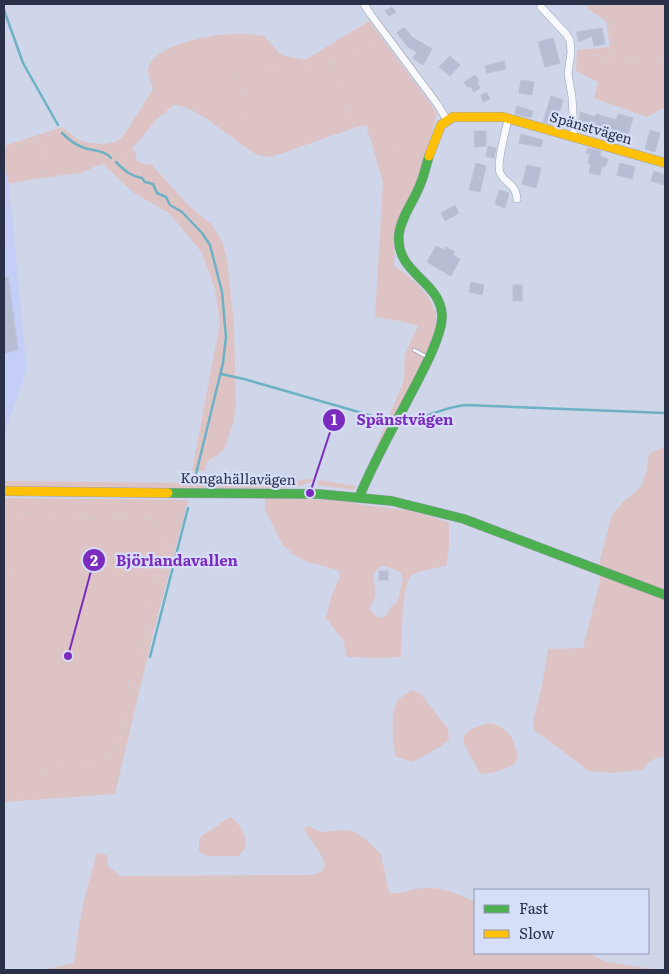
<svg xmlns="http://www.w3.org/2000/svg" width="669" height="974" font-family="Literata,serif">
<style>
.built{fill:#c4cef6}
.green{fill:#dec3c5;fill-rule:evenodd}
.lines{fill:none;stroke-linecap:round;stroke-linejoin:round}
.stream{stroke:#6db1c5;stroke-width:2.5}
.building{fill:#b7bdd2;stroke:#bcc1d5}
.lane-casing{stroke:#9ba0b4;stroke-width:4.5}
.street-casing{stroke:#9ba0b4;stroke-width:8}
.fast-casing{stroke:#9ba0b4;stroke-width:10}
.slow-casing{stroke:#9ba0b4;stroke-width:10}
.path{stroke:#d0d3d9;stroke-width:1;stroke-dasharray:2.5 4;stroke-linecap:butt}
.lane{stroke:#f8f9fc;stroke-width:3}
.street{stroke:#f8f9fc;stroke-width:7}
.fast{stroke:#4caf50;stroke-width:9}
.slow{stroke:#ffc107;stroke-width:9}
.labels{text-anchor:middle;stroke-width:4.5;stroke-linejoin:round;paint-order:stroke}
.street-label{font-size:14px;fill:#2a3048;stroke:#d7def7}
.leader{fill:none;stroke:#7b2cbf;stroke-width:2}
.callout-dot{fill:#7b2cbf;stroke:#d7def7;stroke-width:2}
.mark-label{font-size:15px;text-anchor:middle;font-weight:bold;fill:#fff}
.callout-label{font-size:15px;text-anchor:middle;font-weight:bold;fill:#7b2cbf;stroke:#d7def7;stroke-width:4.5;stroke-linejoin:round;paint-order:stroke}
</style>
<rect width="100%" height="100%" fill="#d0d6ea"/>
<!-- built -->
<polygon class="built" points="4,171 6,171 9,184 27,370 4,433"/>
<!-- green -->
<g class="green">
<polygon points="588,4 665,4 665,107 647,117 594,98 598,82 576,71 577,50 610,47 606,21 587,8"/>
<path d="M369,21L430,103L437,114L419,178L398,227L395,241L394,266C411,278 428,290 435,311C445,340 388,427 372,456L403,383C406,374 403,365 405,356C408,346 414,335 418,326L400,321L375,317L383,183L370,137L367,133L368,125L357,127L271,157C266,156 260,156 256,154C234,142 198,106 174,105L157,119L132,149L136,153V160L143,164L152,165L189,206L211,224L222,241L227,260L234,323L236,408L233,423L224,450L207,462L205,471H192L220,323L215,289L202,253L170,214L134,193L106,167L104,163L80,173L34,179L9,184L6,171H4V146L62,127L77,139L89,143L105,144L115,142L122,137L129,127L153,89C151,83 148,76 148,70C151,45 213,34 233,34C243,33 254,35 264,36L281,55L305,60Z"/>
<path d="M665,446V757C655,756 648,763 642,770L611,773L589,771L534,730L533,720L541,690L548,649L583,648L600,580V559L612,515L623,502L641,487L646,472L649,454Z"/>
<polygon points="310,479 315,480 300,486 279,489 4,487 4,481 275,484"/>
<polygon points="319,480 355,486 356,488 353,490 317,485"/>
<path d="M265,497L347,501L364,505L409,510L449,522V548L446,566C439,567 417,571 412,575C401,583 402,641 401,657L382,658L347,657L344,642L326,618L332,594L340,577L338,570L307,562L294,555L282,544L265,509ZM382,566L388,567L400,572L403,579L397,603L392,605L386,616L382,618L375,616L369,608C371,605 374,600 375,596C377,585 367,573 382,566Z"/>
<polygon points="4,498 188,500 151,642 115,794 4,802"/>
<path d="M412,690L420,693L448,729L449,739L441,746L413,762L396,757C393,746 390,712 397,702C400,697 407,693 412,690Z"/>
<path d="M491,723C511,730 512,736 518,756C518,756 515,763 515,763C508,770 489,774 480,774C468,746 445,733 491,723Z"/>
<path d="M230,817C237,820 246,834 246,842C247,847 242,853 238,856H207L199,852V838Z"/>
<path d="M309,826L321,832L345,830L355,832L370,843L381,854L389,893C400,894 410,890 421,888C440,886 458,894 475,902V953H586L608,962L658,970H43L74,963C77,939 80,915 86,892C90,878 94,866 96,853L107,855L108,866L120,876L312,875L322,871L325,865C321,852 311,841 304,829Z"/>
</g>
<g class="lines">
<!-- stream -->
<g class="stream">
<polyline points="4,10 23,63 58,125"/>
<path d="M62,133C68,139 74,144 82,147C91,151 105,150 111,158"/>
<path d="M116,162C124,170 130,176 142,178L145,182L153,184L157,193L166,197L170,205L182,212L202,233L210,245L222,292L226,337L223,363L195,478"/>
<polyline points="221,374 244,379 376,417 392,418"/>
<path d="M406,421C426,418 444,407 465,405L665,413"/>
<polyline points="150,657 188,508"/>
</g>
</g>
<!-- building -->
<g class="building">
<polygon points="392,7 396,12 389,16 385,11"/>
<polygon points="404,27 412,37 432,49 423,65 413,58 417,52 408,47 397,33"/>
<polygon points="602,28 605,44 594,46 592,36 579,42 576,32"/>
<polygon points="553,38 560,63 545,67 538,42"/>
<polygon points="450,56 460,65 450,76 439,67"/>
<polygon points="504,61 506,69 487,73 485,66"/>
<polygon points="475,75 479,81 477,82 480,88 474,92 470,86 467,87 464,82"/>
<polygon points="521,80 534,82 532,95 519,93"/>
<polygon points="487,93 490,99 483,102 481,95"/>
<polygon points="551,96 563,100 560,111 557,110 553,125 543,122"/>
<polygon points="517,106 533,111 531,118 515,114"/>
<polygon points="580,112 595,117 596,114 616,120 618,114 633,118 628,135 614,131 613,135 603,132 602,134 591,131 592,128 579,124"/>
<polygon points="650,130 660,133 655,152 645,149"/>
<polygon points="474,131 486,131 486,146 475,147"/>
<polygon points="521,134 543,140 541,147 519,143"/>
<polygon points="488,146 496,148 494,158 486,156"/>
<polygon points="588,148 601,151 600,156 608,159 605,167 602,166 600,175 589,173 591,164 588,163 590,154 586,153"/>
<polygon points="476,163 486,166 480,192 469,190"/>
<polygon points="620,163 635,167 632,179 617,175"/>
<polygon points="527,165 541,168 536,188 522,184"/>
<polygon points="654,171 665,175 664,185 651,181"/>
<polygon points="499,190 509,193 505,208 495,204"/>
<polygon points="455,205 459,213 445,221 441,213"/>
<polygon points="436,246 444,250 446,247 455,252 453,255 460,259 451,276 427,262"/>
<polygon points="8,277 18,350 5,353 4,278"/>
<polygon points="471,282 484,285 482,295 469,292"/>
<rect x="513" y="285" width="9" height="16"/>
<rect x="379" y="571" width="9" height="9"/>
</g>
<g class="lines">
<defs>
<polyline id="lane" points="414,350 429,358"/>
<g id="street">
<polyline points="364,4 371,15 438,105 447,120"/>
<polyline points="541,7 566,34 570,40 571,52 568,74 572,97 574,130 573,137"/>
<path d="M508,119C506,131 496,163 500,173C506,185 515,182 517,199"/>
</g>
<g id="fast">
<polyline points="168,493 319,494 392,501 464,519 665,595"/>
<path d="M359,497C372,467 387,438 403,409C414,387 443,338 442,315C440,280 395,274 399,234C401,217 414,201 420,185C424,176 426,166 429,156"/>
</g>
<g id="slow">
<polyline points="429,156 441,125 453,117 503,117 665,163"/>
<polyline points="4,491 168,493"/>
</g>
</defs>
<!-- lane casing -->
<use href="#lane" class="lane-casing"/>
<!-- street casing -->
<use href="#street" class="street-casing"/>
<!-- fast casing -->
<use href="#fast" class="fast-casing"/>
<!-- slow casing -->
<use href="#slow" class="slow-casing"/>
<!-- path -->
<g class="path">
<polyline points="379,4 381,15"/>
<polyline points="607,4 605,11 614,44 612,57"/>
<polyline points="577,36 581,29 592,28"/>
<polyline points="579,54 619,59 648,59 665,56"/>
<polyline points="332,62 350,105 353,132"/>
<polyline points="512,134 521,136"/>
<polyline points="38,139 45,156 47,178"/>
<polyline points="228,140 249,110 248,99 240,90 237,82 239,75 246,69 256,66 292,73 302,72 324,63 345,59 379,40"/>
<polyline points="662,140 665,141"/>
<polyline points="4,149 71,127 101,138 110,139"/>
<polyline points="485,178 489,164 491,163"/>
<polyline points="462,186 473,180 475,177 484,178"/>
<path d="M4,249L13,246L15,242L10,197C10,176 68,179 84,173C92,170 101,168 109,163C113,161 117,157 121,155C126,153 131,152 135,149C146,139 158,112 175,110C203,109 236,157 263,161C280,163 335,139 353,132L365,130C374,134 374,145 383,149L420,156"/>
<polyline points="491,313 492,299 495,297 510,297"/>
<polyline points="4,480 280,481 293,479 317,477 326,481 354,484"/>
<polyline points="4,523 26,513 39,512 101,520 152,518 161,524 166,531 167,537 165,556 148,610 145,639 129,675 127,722 110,758 98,764 58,763 43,772 30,791 26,794 4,795"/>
<polyline points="4,565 24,579"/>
</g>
<!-- lane -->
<use href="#lane" class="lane"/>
<!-- street -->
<use href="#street" class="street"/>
<!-- fast -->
<use href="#fast" class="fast"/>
<!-- slow -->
<use href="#slow" class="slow"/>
</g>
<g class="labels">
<!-- street labels -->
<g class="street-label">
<text transform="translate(591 128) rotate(16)" y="5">Spänstvägen</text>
<text transform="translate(238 479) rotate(1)" y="5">Kongahällavägen</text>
</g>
</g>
<!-- callouts -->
<path class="leader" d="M310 493L334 420M68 656L94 560"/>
<g class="callout-dot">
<circle cx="310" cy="493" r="5"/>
<circle cx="68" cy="656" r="5"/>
<circle cx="334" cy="420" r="12"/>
<circle cx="94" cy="560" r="12"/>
</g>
<g class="mark-label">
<text x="334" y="425">1</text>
<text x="94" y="566">2</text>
</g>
<g class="callout-label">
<text x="405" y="425">Spänstvägen</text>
<text x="177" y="566">Björlandavallen</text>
</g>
<!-- border -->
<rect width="669" height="974" fill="none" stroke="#2a3048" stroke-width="10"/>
<!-- legend -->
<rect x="474" y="889" width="175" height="65" fill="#d7def7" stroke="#9298b1"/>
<rect x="484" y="905" width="25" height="8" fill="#4caf50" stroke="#9298b1"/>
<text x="519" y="914" font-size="15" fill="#2a3048">Fast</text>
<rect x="484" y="930" width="25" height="8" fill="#ffc107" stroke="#9298b1"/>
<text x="519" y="939" font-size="15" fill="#2a3048">Slow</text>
</svg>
